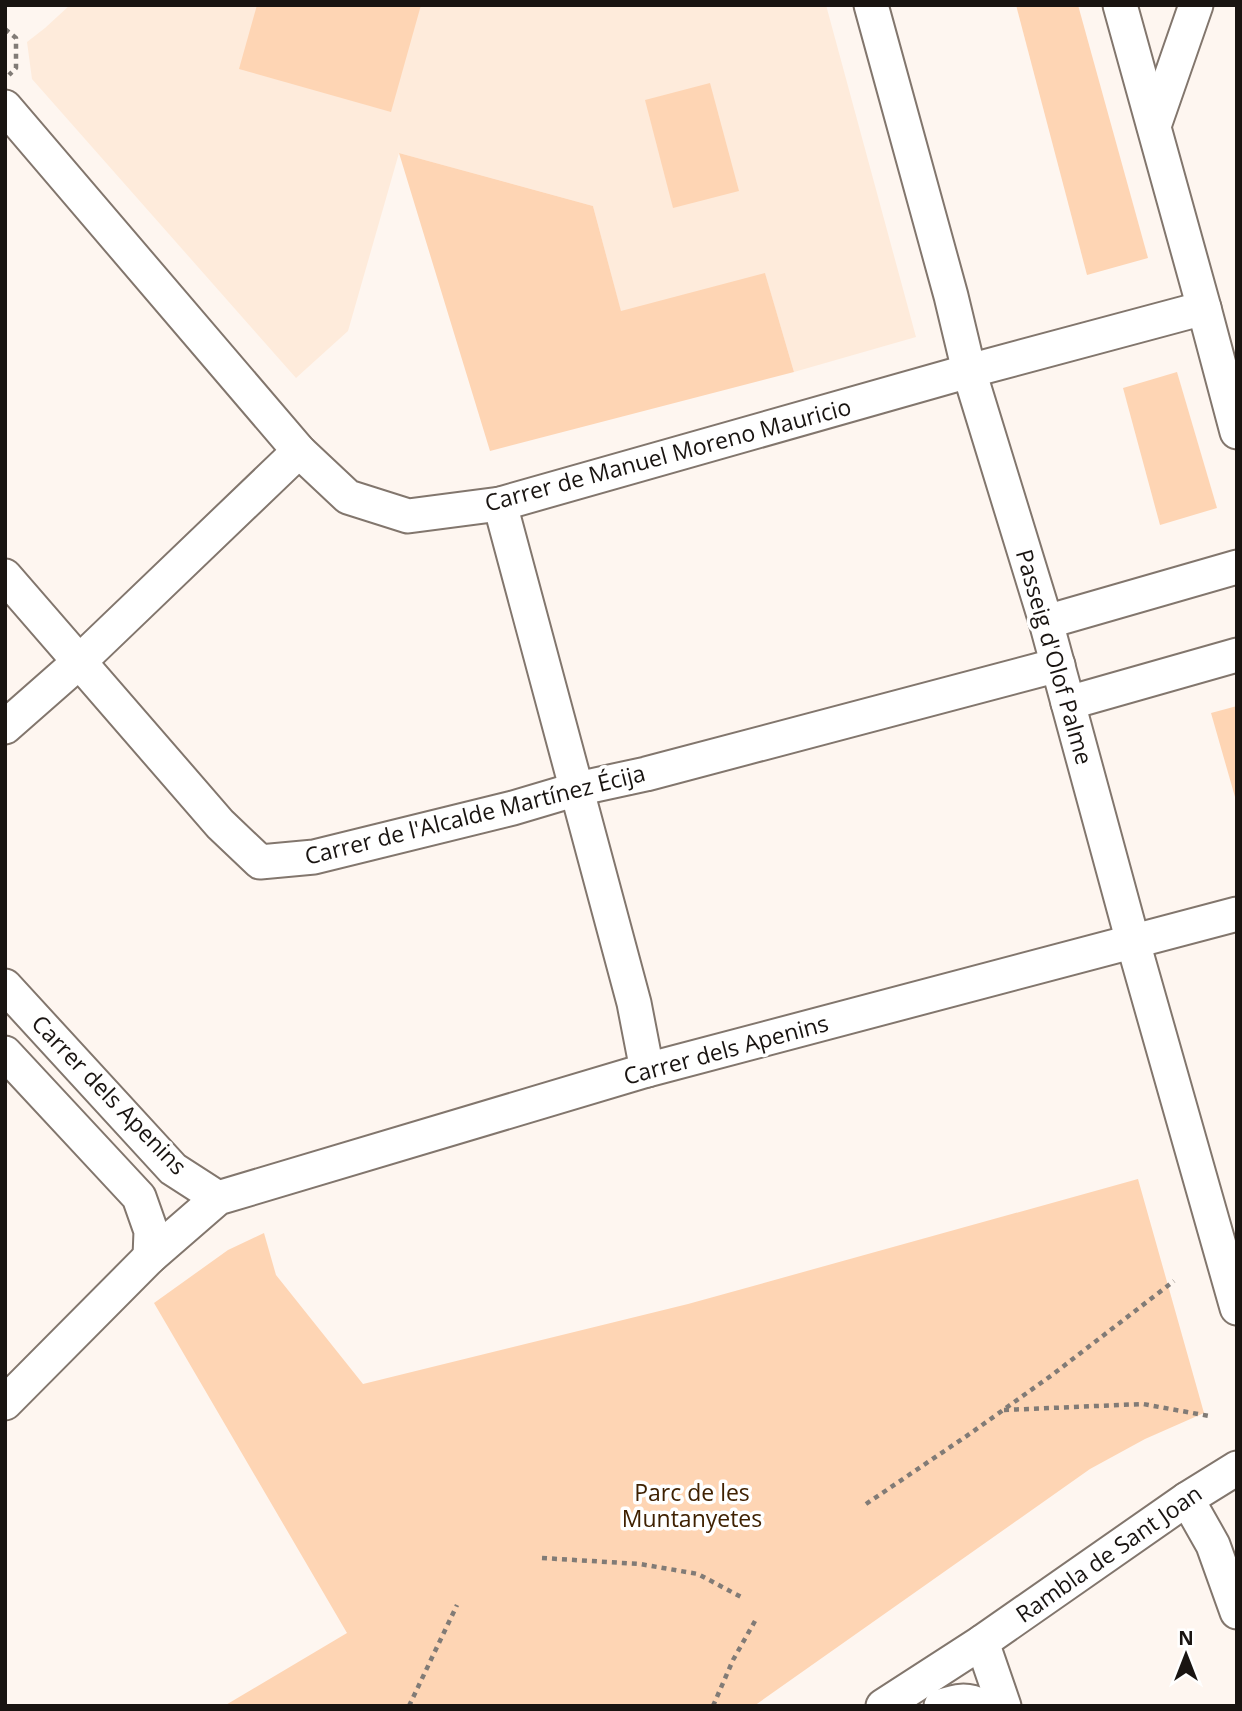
<svg xmlns="http://www.w3.org/2000/svg" width="1242" height="1711" font-family="'Open Sans',sans-serif">
<style>
.built{fill:#feebdb}
.green{fill:#fed5b4}
.lines{fill:none;stroke-linecap:round;stroke-linejoin:round}
.minor-casing{stroke:#82766d;stroke-width:37}
.path{stroke:#817b76;stroke-width:4.5;stroke-dasharray:5 5;stroke-linecap:butt}
.minor{stroke:#fff;stroke-width:33}
.labels{text-anchor:middle;stroke-width:7;stroke-linejoin:round;paint-order:stroke}
.street-label{font-size:23px;fill:#191411;stroke:#fff}
.park-label{font-size:23px;fill:#3f2102;stroke:#fff}
</style>
<rect width="100%" height="100%" fill="#fef6f0"/>
<!-- built -->
<polygon class="built" points="70,5 826,5 916,337 794,372 765,274 621,312 593,206 399,153 348,331 296,378 32,79 27,42 45,28"/>
<!-- green -->
<g class="green">
<polygon points="257,5 421,5 391,112 239,69"/>
<polygon points="1016,5 1078,5 1148,258 1087,275"/>
<polygon points="710,83 739,191 673,208 645,100"/>
<polygon points="399,153 593,206 621,311 765,273 794,372 490,451"/>
<polygon points="1177,372 1217,508 1160,525 1123,388"/>
<polygon points="1237,706 1237,804 1211,713"/>
<polygon points="1138,1179 1204,1413 1145,1439 1090,1469 754,1706 224,1706 347,1633 154,1303 228,1250 264,1233 276,1275 363,1384 688,1304"/>
</g>
<g class="lines">
<defs>
<g id="minor">
<polyline points="871,5 951,296 969,371 1046,622 1133,942 1237,1308"/>
<polyline points="1120,5 1204,308 1237,432"/>
<polyline points="5,107 299,451 348,497 408,516 500,504 969,371 1204,308"/>
<polyline points="1154,126 1196,5"/>
<polyline points="500,504 634,1003 647,1070"/>
<polyline points="5,576 220,824 260,862 314,857 513,808 577,789 646,774 1058,665"/>
<polyline points="1046,622 1237,567"/>
<polyline points="1068,703 1237,655"/>
<polyline points="5,727 79,662 299,451"/>
<polyline points="5,986 173,1169 218,1198"/>
<polyline points="5,1053 139,1197 151,1231 150,1257"/>
<polyline points="5,1403 150,1257 218,1198 647,1070 1237,914"/>
<polyline points="1187,1499 1213,1545 1237,1612"/>
<polyline points="982,1642 1004,1706"/>
<polyline points="883,1706 982,1642 1187,1499 1237,1468"/>
<path d="M941,1706C956,1701 967,1698 981,1706"/>
</g>
</defs>
<!-- minor casing -->
<use href="#minor" class="minor-casing"/>
<!-- path -->
<g class="path">
<polyline points="5,29 16,38 16,68 9,75"/>
<polyline points="1004,1410 1143,1404 1209,1416"/>
<polyline points="866,1504 971,1433 1052,1375 1174,1281"/>
<polyline points="542,1558 640,1564 698,1574 743,1598"/>
<polyline points="409,1706 457,1605"/>
<polyline points="713,1706 733,1660 755,1621"/>
</g>
<!-- minor -->
<use href="#minor" class="minor"/>
</g>
<g class="labels">
<!-- street labels -->
<g class="street-label">
<text transform="translate(668 455) rotate(-15)" y="8">Carrer de Manuel Moreno Mauricio</text>
<text transform="translate(1054 657) rotate(74)" y="8">Passeig d'Olof Palme</text>
<text transform="translate(475 815) rotate(-14)" y="8">Carrer de l'Alcalde Martínez Écija</text>
<text transform="translate(726 1050) rotate(-15)" y="8">Carrer dels Apenins</text>
<text transform="translate(109 1095) rotate(46)" y="8">Carrer dels Apenins</text>
<text transform="translate(1109 1554) rotate(-35)" y="8">Rambla de Sant Joan</text>
</g>
<!-- park labels -->
<g class="park-label">
<text x="692" y="1501">Parc de les<tspan x="692" dy="26">Muntanyetes</tspan></text>
</g>
</g>
<!-- border -->
<rect width="1242" height="1711" fill="none" stroke="#191411" stroke-width="14"/>
<!-- north arrow -->
<g transform="translate(1186 1655)" stroke="#ffffff" stroke-width="5" paint-order="stroke">
<path d="M0-5L12 26L0 18L-12 26Z" fill="#191411"/>
<text y="-10" font-size="19" font-weight="bold" text-anchor="middle" fill="#191411">N</text>
</g>
</svg>
